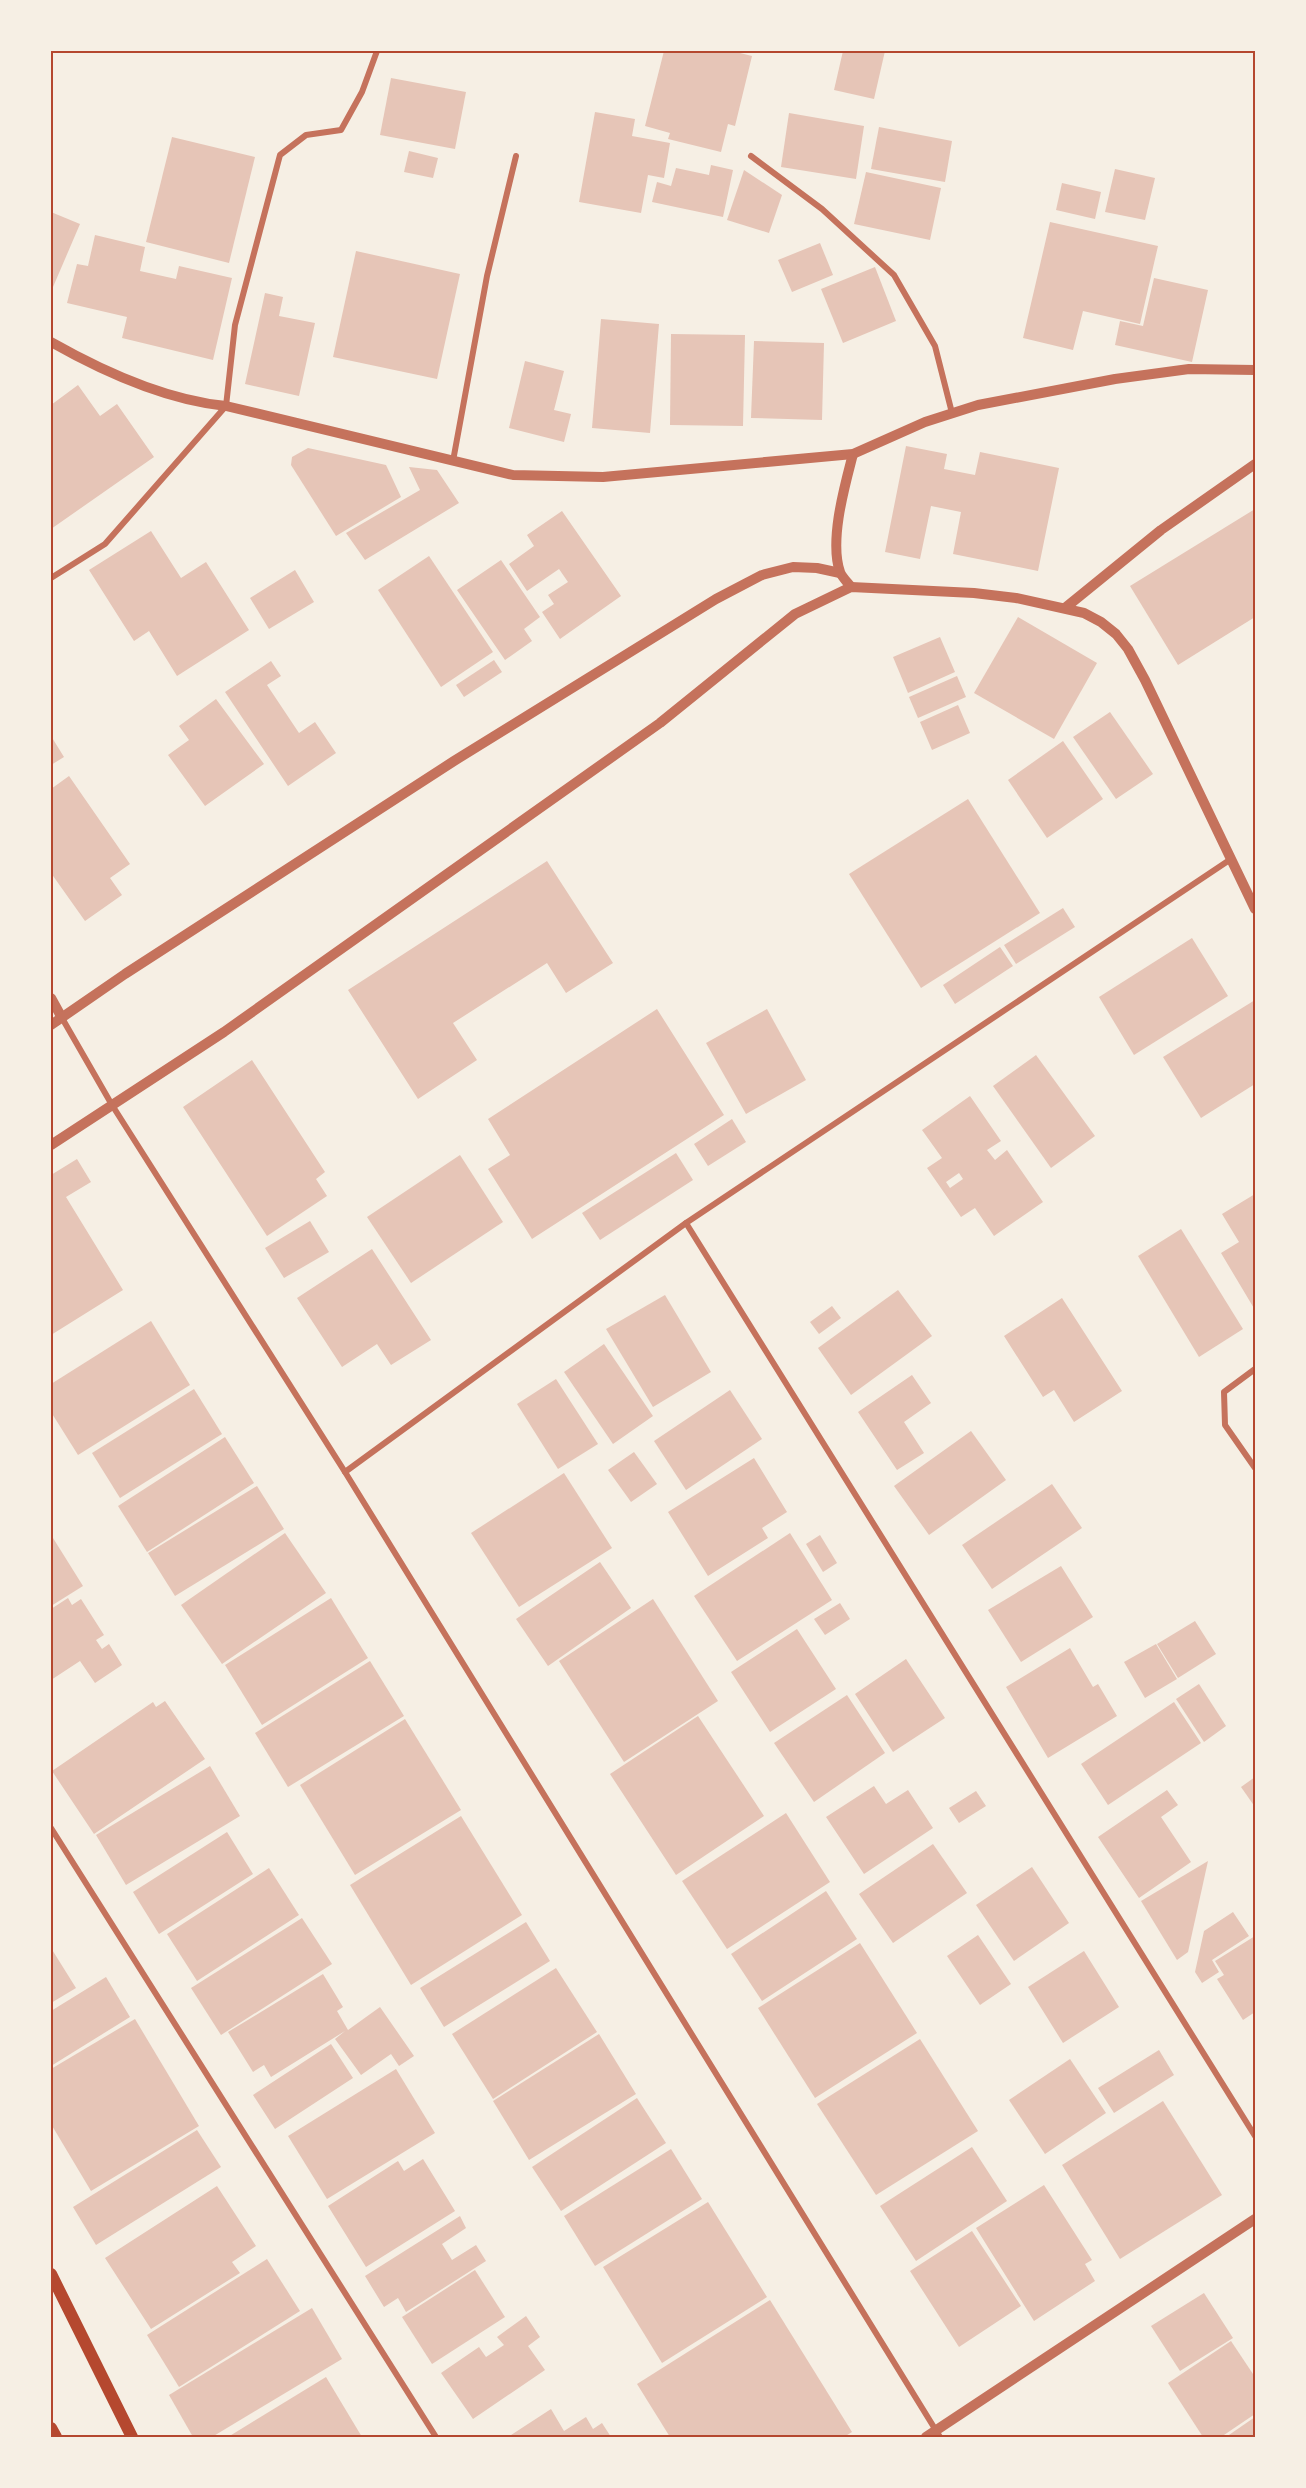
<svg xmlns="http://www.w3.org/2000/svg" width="1306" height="2488" font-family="'Fira Sans',sans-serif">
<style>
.building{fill:#e6c5b7;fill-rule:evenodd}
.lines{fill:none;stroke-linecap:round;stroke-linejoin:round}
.minor{stroke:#c5725c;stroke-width:6}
.tertiary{stroke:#c5725c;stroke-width:10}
.secondary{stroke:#b5482f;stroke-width:12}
.neatline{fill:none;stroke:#b5482f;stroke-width:2}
</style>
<rect width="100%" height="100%" fill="#f6efe4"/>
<!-- building -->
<g class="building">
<polygon points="664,51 732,51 752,56 735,126 728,124 721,152 668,139 670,133 645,126"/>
<polygon points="843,51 885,51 874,99 834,90"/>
<polygon points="391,78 466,92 455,149 380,135"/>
<polygon points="595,112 635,119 632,136 670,143 664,178 648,175 641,213 579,202"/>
<polygon points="789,113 864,126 856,179 781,167"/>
<polygon points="879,127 952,141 945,182 871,169"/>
<polygon points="172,137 255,157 229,263 146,242"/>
<polygon points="409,151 438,158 433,178 404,172"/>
<polygon points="711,165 733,170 723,217 652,202 657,182 671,186 676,168 709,175"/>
<polygon points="1115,169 1155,178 1145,220 1105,212"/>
<polygon points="744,170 782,195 769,233 727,220"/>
<polygon points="866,172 941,188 930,240 854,224"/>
<polygon points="1062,183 1101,192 1095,219 1056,210"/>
<polygon points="51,212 80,224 53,287 51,286"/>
<polygon points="1050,222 1158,246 1140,324 1083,311 1073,350 1023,338"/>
<polygon points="95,235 145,247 140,271 176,279 179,266 232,278 213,360 122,338 127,317 67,303 77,264 88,266"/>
<polygon points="820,243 833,275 792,292 778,260"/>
<polygon points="356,251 460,274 437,379 333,357"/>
<polygon points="875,267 896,321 843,343 821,289"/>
<polygon points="1154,278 1208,290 1192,362 1115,345 1120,321 1143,326"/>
<polygon points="265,293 283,297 279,316 315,323 299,396 245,384"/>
<polygon points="601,319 659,324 650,433 592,428"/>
<polygon points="671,334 745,335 743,426 670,425"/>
<polygon points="754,341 824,343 822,420 751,418"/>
<polygon points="525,361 564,371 554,410 571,414 564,442 509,428"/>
<polygon points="78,385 100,416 117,404 154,457 51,529 51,405"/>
<polygon points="906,446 947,454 944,469 975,475 980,452 1059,468 1038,571 953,554 961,512 931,506 920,559 885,552"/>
<polygon points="308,448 386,465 401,497 336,536 291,465 292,457"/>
<polygon points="409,467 437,470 459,503 365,560 346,533 420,490"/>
<polygon points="1255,509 1255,617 1178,665 1130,586"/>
<polygon points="562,511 621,596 560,639 542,612 554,604 548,595 568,582 559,569 527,591 509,564 534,546 527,535"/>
<polygon points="151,531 181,578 206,562 249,630 177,676 149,631 134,641 89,570"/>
<polygon points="429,556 493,652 441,687 378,590"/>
<polygon points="501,560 540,617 524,629 532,641 505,660 457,590"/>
<polygon points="295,570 314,602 269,629 250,598"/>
<polygon points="1018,617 1097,663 1054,739 974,693"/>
<polygon points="940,637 955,672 908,693 893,657"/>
<polygon points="494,660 502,672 464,697 456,685"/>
<polygon points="271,661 281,676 267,685 299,733 315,722 336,753 288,786 225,692"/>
<polygon points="957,676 966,697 918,718 909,697"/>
<polygon points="216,699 264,764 205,806 168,755 189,740 179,726"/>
<polygon points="958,705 970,733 932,750 920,722"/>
<polygon points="1110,712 1153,774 1116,799 1073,737"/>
<polygon points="51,736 64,757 51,765"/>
<polygon points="1063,741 1103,799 1047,838 1008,780"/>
<polygon points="69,776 130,864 110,878 122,895 85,921 51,873 51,789"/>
<polygon points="968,799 1040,913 921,988 849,874"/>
<polygon points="547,861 613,963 566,993 547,963 453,1023 477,1060 418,1099 348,990"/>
<polygon points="1063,908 1075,927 1016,964 1004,945"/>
<polygon points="1192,938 1228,996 1134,1055 1099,997"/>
<polygon points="1000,947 1013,966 955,1004 943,985"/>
<polygon points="1255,1000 1255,1084 1201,1118 1163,1057"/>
<polygon points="657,1009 724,1115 532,1239 488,1169 510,1155 488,1119"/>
<polygon points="767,1009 806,1080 746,1114 706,1043"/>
<polygon points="1036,1055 1095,1136 1051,1168 993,1086"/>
<polygon points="252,1060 325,1172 316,1179 327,1196 267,1236 183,1107"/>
<path d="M970,1096L1001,1141L987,1150L995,1160L1007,1150L1043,1202L994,1236L975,1208L961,1217L927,1168L942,1158L922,1130ZM959,1173L963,1179L950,1188L946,1182Z"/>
<polygon points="732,1119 746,1142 708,1166 694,1144"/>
<polygon points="676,1153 693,1180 600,1240 582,1213"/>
<polygon points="460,1155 503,1222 411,1283 367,1217"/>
<polygon points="77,1159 91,1182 66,1197 123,1290 51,1335 51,1175"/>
<polygon points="1255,1194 1255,1310 1221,1253 1239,1242 1222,1214"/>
<polygon points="310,1221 329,1252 284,1278 265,1248"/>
<polygon points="1181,1229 1243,1329 1199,1357 1138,1256"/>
<polygon points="372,1249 431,1340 391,1365 377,1344 342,1367 297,1298"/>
<polygon points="898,1290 932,1336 851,1395 818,1348"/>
<polygon points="665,1295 711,1372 653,1407 606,1329"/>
<polygon points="1062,1298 1122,1391 1074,1422 1054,1390 1043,1397 1004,1336"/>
<polygon points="832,1306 841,1318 819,1334 810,1322"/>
<polygon points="151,1321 190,1385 78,1455 51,1412 51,1384"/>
<polygon points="604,1344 653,1416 613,1444 564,1372"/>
<polygon points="912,1375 931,1403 904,1422 924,1453 897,1470 858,1412"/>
<polygon points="556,1379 598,1444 558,1469 517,1404"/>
<polygon points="194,1389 222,1434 120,1498 92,1453"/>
<polygon points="730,1390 762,1439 686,1490 654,1441"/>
<polygon points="971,1431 1006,1480 929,1535 894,1486"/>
<polygon points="225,1437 254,1483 147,1552 118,1506"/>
<polygon points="634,1452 657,1484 631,1502 608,1470"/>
<polygon points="754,1458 787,1512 762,1528 768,1538 708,1576 668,1512"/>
<polygon points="564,1473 612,1548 519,1607 471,1533"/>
<polygon points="1052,1484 1082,1528 992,1589 962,1545"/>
<polygon points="257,1486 284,1529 175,1596 148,1553"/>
<polygon points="285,1533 326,1593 222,1664 181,1605"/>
<polygon points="790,1533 832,1600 737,1661 694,1596"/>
<polygon points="820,1535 837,1563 823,1572 806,1544"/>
<polygon points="53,1538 83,1586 51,1606 51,1539"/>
<polygon points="600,1562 631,1608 548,1666 516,1619"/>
<polygon points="1061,1566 1093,1617 1021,1662 988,1610"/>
<polygon points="68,1598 72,1605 81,1599 104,1635 96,1640 102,1649 109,1644 122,1665 95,1683 80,1661 51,1680 51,1609"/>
<polygon points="331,1598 368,1658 262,1725 225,1665"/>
<polygon points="653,1599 718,1701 624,1762 559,1661"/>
<polygon points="840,1603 850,1619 825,1635 814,1619"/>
<polygon points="1195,1621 1216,1654 1178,1678 1157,1644"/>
<polygon points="797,1629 836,1689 770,1732 731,1672"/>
<polygon points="1156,1644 1177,1679 1145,1698 1124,1662"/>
<polygon points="1070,1648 1093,1687 1098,1684 1117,1716 1048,1758 1006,1687"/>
<polygon points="906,1659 945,1718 893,1752 855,1694"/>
<polygon points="370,1661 404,1716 288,1787 255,1733"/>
<polygon points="1199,1684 1226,1726 1204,1742 1176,1699"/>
<polygon points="847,1695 885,1753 814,1802 774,1743"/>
<polygon points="165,1701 205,1759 94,1834 52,1771 153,1702 156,1707"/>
<polygon points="1174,1702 1201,1743 1108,1805 1081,1764"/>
<polygon points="698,1716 764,1816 676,1875 610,1774"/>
<polygon points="405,1719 461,1810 355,1875 300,1785"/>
<polygon points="210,1766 240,1816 126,1885 96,1835"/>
<polygon points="1255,1777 1255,1807 1241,1787"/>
<polygon points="874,1786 886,1804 908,1790 933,1828 864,1874 826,1817"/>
<polygon points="1167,1790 1178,1805 1161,1817 1191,1862 1139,1898 1098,1837"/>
<polygon points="976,1791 986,1806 959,1823 949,1808"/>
<polygon points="786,1813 830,1882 727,1949 682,1881"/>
<polygon points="461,1816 522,1915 411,1985 350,1885"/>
<polygon points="227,1832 253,1874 159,1934 133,1892"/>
<polygon points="933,1844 967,1893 893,1943 859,1894"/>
<polygon points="1208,1861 1188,1952 1177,1960 1141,1901"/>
<polygon points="1032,1867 1069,1923 1014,1961 976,1905"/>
<polygon points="269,1868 299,1915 197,1981 167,1934"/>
<polygon points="826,1891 857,1939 762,2001 731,1954"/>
<polygon points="1233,1912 1249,1936 1212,1960 1219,1972 1202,1983 1195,1972 1204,1931"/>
<polygon points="302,1918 332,1964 221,2035 191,1988"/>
<polygon points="526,1922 550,1961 444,2027 420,1988"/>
<polygon points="978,1935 1011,1984 980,2005 947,1956"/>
<polygon points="1255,1936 1255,2012 1243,2020 1217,1979 1224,1975 1215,1961"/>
<polygon points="860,1943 917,2033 815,2098 758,2008"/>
<polygon points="51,1948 76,1988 51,2003"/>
<polygon points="1084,1951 1119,2007 1063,2043 1028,1987"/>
<polygon points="556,1968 597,2032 493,2099 452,2034"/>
<polygon points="323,1974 343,2007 337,2011 348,2030 380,2007 414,2056 399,2066 391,2054 361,2075 335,2039 345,2031 271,2077 264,2065 253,2072 228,2032"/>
<polygon points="106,1977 130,2017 51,2066 51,2011"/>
<polygon points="135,2019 199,2126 91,2191 51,2124 51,2069"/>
<polygon points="599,2034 636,2094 529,2160 493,2101"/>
<polygon points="920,2039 978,2131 876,2195 817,2104"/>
<polygon points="331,2044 353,2078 275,2129 253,2095"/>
<polygon points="1159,2050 1174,2075 1114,2113 1098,2088"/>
<polygon points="1070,2059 1106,2113 1045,2154 1009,2100"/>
<polygon points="396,2069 435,2133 327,2199 288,2136"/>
<polygon points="637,2098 666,2143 561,2211 532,2167"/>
<polygon points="1163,2101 1222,2195 1120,2259 1062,2165"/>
<polygon points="197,2130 221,2167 96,2245 73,2207"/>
<polygon points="972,2147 1007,2201 916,2261 880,2206"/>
<polygon points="671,2149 702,2199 595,2266 564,2216"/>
<polygon points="423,2159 455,2211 366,2267 328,2206 398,2161 404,2171"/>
<polygon points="1044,2185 1092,2260 1085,2264 1095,2281 1034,2321 976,2228"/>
<polygon points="217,2186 256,2246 232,2262 240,2273 151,2329 105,2258"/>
<polygon points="708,2202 767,2297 662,2363 603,2267"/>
<polygon points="460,2216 466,2228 442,2244 452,2260 476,2245 486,2261 406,2312 398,2298 384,2307 365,2276"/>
<polygon points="972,2231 1021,2306 959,2347 910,2271"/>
<polygon points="267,2259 300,2311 179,2387 147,2335"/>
<polygon points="475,2270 505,2317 432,2364 402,2317"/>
<polygon points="1204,2293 1233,2338 1180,2371 1151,2326"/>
<polygon points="770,2300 852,2432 844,2437 670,2437 637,2384"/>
<polygon points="312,2308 342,2359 212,2437 193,2437 169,2395"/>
<polygon points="526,2316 540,2337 528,2346 545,2370 473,2419 441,2373 479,2347 486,2357 504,2345 497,2337"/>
<polygon points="1231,2341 1255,2377 1255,2414 1221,2437 1203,2437 1168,2383"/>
<polygon points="326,2377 362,2437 228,2437"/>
<polygon points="551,2409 564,2431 586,2417 593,2429 602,2423 611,2437 508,2437"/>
<polygon points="1255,2417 1255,2437 1226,2437"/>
</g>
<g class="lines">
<!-- minor -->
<g class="minor">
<polyline points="751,156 822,209 894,275 935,346 952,413"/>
<polyline points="453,461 487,276 516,156"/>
<polyline points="51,578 105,544 226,406 235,325 280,155 306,135 341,130 362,92 377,51"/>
<polyline points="62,1018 112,1105 345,1472 940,2437"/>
<polyline points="686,1223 1255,2136"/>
<polyline points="1255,1369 1224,1392 1225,1425 1255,1468"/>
<polyline points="345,1472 686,1223 1231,859"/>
<polyline points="51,1828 436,2437"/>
</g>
<!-- tertiary -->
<g class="tertiary">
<path d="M51,342C104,372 165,400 226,406L513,475L603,477L853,454L925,422L978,405L1115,379L1189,369L1255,370"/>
<path d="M851,587C848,583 842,577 840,572C829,540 845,485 853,454"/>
<polyline points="1065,608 1161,530 1255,464"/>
<polyline points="51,998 62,1018"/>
<polyline points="51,1025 125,974 454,761 716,599 762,575 793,567 817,568 840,573"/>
<polyline points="51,1145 224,1032 660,723 795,614 851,587 974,593 1016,598 1084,613 1101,622 1116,634 1128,649 1145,680 1255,909"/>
<polyline points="926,2437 1255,2219"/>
</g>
<!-- secondary -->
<g class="secondary">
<polyline points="51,2274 132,2437"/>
<polyline points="51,2428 56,2437"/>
</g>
</g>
<!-- border -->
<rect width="1306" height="2488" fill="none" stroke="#f6efe4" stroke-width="105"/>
<rect x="52" y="52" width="1202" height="2384" class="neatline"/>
</svg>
